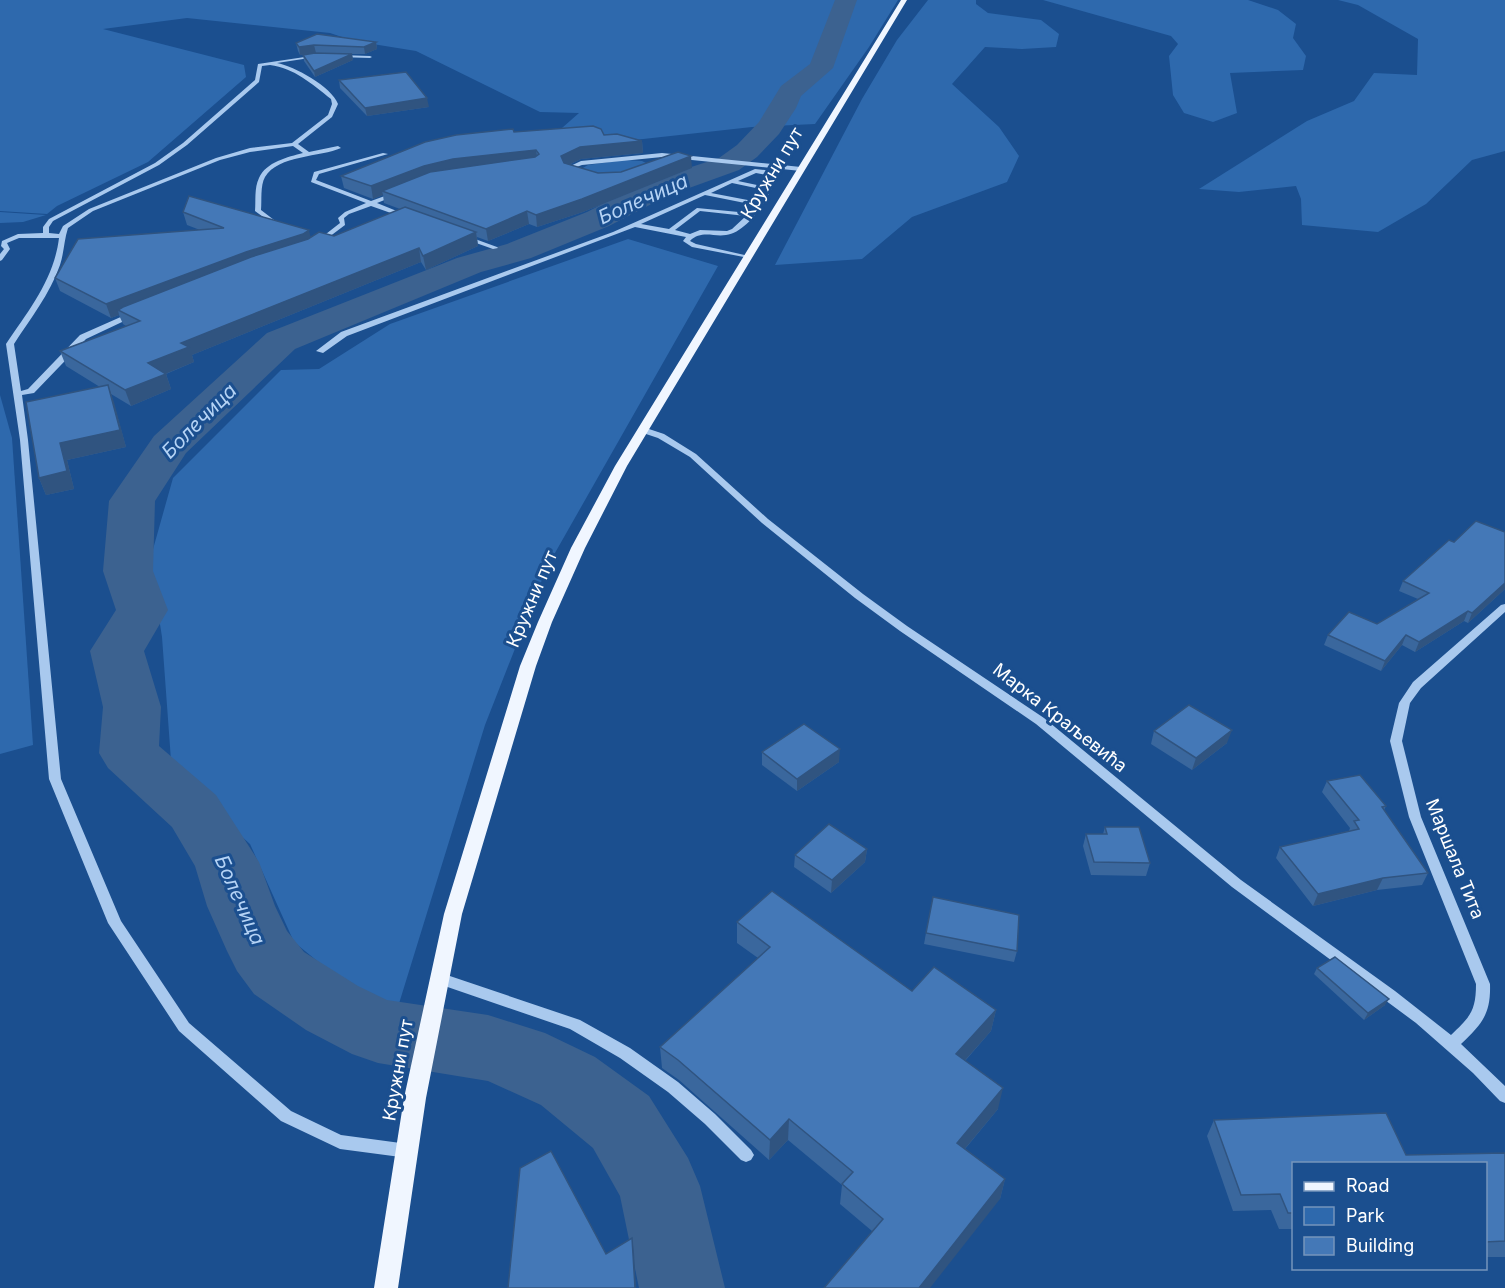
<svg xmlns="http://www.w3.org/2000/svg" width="1505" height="1288" font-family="Inter,sans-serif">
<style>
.green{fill:#2e69ad}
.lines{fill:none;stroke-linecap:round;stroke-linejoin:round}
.river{fill:#3c6290;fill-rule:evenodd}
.minor{fill:#a9c9ee;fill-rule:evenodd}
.major{fill:#f0f6ff;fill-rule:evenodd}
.wall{fill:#3a679d}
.shaded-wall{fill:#305480}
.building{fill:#4478b7;stroke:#305480;stroke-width:1.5}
.labels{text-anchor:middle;stroke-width:6;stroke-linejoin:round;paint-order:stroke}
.street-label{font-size:18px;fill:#fff;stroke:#1b4f8f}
.water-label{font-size:20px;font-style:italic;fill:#b5d3f5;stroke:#1b4f8f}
</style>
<rect width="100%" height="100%" fill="#1b4f8f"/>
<!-- green -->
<g class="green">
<polygon points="0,0 898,0 869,47 815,124 752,127 607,143 554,135 579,113 540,112 416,51 354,41 330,33 187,18 103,29 244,65 246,77 148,162 57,206 47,214 0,211"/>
<polygon points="928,0 976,0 976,4 988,13 1041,20 1059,34 1056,47 1022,49 985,47 952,84 999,127 1019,156 1007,182 912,217 862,259 775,265 862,99 897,40"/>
<polygon points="1043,0 1248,0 1278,10 1296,24 1293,38 1306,56 1303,70 1230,73 1237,113 1213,122 1184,113 1173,95 1169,56 1178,44 1171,36"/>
<polygon points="1338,0 1505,0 1505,151 1472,160 1426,204 1378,232 1302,225 1301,199 1296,186 1239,192 1199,189 1307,121 1354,101 1374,73 1417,75 1418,39 1358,5"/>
<polygon points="624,160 642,161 646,163 621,178 581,169 588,165"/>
<polygon points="0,212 46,215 23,222 0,223"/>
<polygon points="628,239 718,266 547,567 485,725 393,1023 294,942 250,844 172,774 162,637 150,560 173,478 281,370 319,369 390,324"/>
<polygon points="0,395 12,438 33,745 0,754"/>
</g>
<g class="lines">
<!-- river -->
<polygon class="river" points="835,0 857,0 833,68 801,96 796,108 779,134 757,157 739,170 667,196 609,226 531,258 481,272 295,349 186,453 155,501 153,571 168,610 144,651 161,707 159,746 216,795 259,862 275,906 287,931 304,952 358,986 387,1000 488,1015 545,1033 595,1057 649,1096 688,1158 700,1186 725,1288 639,1288 620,1196 593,1148 541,1105 488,1081 378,1063 352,1054 306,1030 254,994 237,971 227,951 207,906 195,866 172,827 108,768 99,753 103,707 90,651 116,610 103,571 109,501 154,436 267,333 457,258 507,244 587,212 645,182 719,158 737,145 759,122 781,86 810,64"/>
<!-- minor -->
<g class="minor">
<path d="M318,55L316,57L277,63C294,66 332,87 338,104L332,117L298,144L309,152L338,146L341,148C321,157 278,155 265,177C260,186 262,200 261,210L278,223V225H274L255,211C256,201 254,188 259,178C266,162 288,157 303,153L293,146L250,152L220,160L93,211L68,228C64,240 64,253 60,265C50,294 30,319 14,344L21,391L28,389L80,335L132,312L139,314L86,339L34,393L22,395L28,440L61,779L121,921L189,1023L291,1111L341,1135L408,1144L413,1146L416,1151L413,1156L408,1158L340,1149L281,1121L179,1031L108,923L49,779L20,440L6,344C29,310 54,279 59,238H19L7,243L10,249L2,260L0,261V254L4,249L1,246L2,241L18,234L43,233V227L49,219L155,163L183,143L255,80L258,64ZM270,65C294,68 312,84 331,99L332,104L328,115L292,143L250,148L216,158L89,209L63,226L59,234L49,233V227L53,221L159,165L187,145L259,82L262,66Z"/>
<polygon points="340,55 370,56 372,57 370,58 338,57"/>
<polygon points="383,153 388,154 319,174 316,180 371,201 393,193 397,193 397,195 377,203 409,216 409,218 405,218 371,206 349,214 344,218 345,225 321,243 317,243 317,241 340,223 338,218 345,212 366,203 311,182 314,172"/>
<polygon points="662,153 801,167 804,169 801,171 662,157 582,165 571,169 575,173 572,175 564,169 581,161"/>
<path d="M755,169L765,170L778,175C770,195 749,232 726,235C713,237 701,230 690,241L696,244L749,256V258L692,247L683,241L686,237L635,227L347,336L323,353L316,351L341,332L613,232ZM756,173L772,176L767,187L738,181ZM732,183L765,190L758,202L711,193ZM705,195L755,205L749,213L697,208L669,229L641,224ZM700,211L746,216L732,229L727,231L700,230L690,234L675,230Z"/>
<polygon points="464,235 497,247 498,248 493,249 462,238 461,237"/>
<path d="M643,427L664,434L696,454L768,519L863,594L907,626L1044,718L1241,880L1395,991L1451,1035C1470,1017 1476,1011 1476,984L1409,817L1390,741L1399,703L1413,682L1501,605L1505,604V612L1421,688L1410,703L1402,741L1421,817L1490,984C1491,1014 1482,1024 1461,1044L1505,1086V1103L1500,1101L1473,1073L1416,1023L1232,887L1036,724L900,631L855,598L762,523L690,457L658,438L640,432V428Z"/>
<polygon points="438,972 580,1020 630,1048 678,1082 715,1114 751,1150 754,1155 751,1160 746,1162 741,1160 705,1124 668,1092 620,1058 570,1029 433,982 431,978 433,974"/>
</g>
<!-- major -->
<polygon class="major" points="901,0 907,0 627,466 585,548 552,622 536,666 462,914 426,1098 398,1288 374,1288 404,1098 444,914 520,666 538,622 571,548 615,466"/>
</g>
<!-- wall -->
<g class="wall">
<polygon points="376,42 377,49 365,54 352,54 353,60 315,77 304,61 303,55 316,53 300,55 298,51 296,43"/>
<polygon points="339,80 429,107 367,116 340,88"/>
<polygon points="514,132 604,135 642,141 643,153 581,159 569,165 598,173 692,168 583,212 537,227 529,224 488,241 477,237 478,246 426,270 421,262 192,355 194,362 166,374 171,389 131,406 111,394 126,447 67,460 74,489 46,495 39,478 100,387 66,366 60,351 126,326 123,324 119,315 111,318 60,291 55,278 200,230 187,225 183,212 311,238 334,236 400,209 384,203 383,195 373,199 344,188 341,176"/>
<polygon points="1403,581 1505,589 1468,623 1464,621 1415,652 1402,645 1381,671 1324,645 1328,635 1377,624 1418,599 1399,591"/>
<polygon points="1154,731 1227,743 1192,770 1151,744"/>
<polygon points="762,752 839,762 797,791 762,765"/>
<polygon points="1327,781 1386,806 1384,810 1428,873 1422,885 1377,890 1313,906 1276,858 1280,847 1349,831 1350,828 1322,792"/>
<polygon points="1105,827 1150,863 1146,876 1091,875 1083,846 1086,834 1103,834"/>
<polygon points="867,849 865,862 831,893 794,867 795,855"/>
<polygon points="737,922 912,991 996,1010 991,1031 965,1061 998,1109 965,1149 1005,1179 1000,1199 872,1231 840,1204 842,1185 788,1140 769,1160 679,1080 662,1068 660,1047 758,958 737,943"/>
<polygon points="926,933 1017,951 1014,962 924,944"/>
<polygon points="1317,968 1385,1005 1364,1020 1314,974"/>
<polygon points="1214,1120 1406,1155 1505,1153 1505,1257 1485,1257 1485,1164 1293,1164 1293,1229 1279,1229 1271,1210 1233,1211 1207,1136"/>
</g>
<!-- shaded-wall -->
<g class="shaded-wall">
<polygon points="376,42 377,49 365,54 364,47"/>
<polygon points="314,45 316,53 300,55 299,47"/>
<polygon points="352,54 353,60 315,77 314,71"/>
<polygon points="427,98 429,107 367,116 365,108"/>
<polygon points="642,141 643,153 581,159 562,168 561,156 580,147"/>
<polygon points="536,150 538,162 382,191 383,195 373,199 371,186 424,166 453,159"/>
<polygon points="691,156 692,168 583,212 537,227 536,215"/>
<polygon points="527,211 529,224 488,241 486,229"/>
<polygon points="309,230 312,243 118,310 119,315 111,318 106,304 246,252"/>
<polygon points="476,232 478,246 426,270 423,256"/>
<polygon points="419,248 421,262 192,355 194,362 153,379 148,363 181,343"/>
<polygon points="166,374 171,389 131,406 125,390"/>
<polygon points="108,385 114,402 126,447 67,460 74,489 46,495 39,478 60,443"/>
<polygon points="1505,583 1505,589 1468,623 1472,613"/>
<polygon points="1468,611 1464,621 1415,652 1419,642"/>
<polygon points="1406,635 1402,645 1381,671 1385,661"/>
<polygon points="1232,730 1227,743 1192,770 1196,758"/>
<polygon points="840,749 839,762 797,791 797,779"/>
<polygon points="867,849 865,862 831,893 832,880"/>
<polygon points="1383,878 1377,890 1313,906 1318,894"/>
<polygon points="1389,999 1385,1005 1364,1020 1368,1013"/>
<polygon points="996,1010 991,1031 952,1075 956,1054"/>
<polygon points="1003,1088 998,1109 953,1163 957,1143"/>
<polygon points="789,1119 788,1140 769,1160 770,1140"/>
<polygon points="1005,1179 1000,1199 930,1288 919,1288"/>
<polygon points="632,1238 634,1253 636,1288 635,1288"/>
</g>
<!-- building -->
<g class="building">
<polygon points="317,34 376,42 364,47 314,45 299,47 296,43"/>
<polygon points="315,53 352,54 314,71 303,55"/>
<polygon points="406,72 427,98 365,108 339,80"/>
<polygon points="593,126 601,129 604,135 617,134 642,141 580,147 561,156 564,163 598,173 621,172 678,152 691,156 582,199 536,215 527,211 486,229 382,191 430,172 535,157 539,154 536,150 453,159 424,166 371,186 341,176 425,142 456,135 513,129 514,132"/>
<polygon points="189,196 309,230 303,234 246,252 106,304 55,278 78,239 224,228 183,212"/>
<polygon points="405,207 476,232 423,256 419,248 181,343 189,347 148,363 166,374 125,390 60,351 140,321 118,310 123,307 251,257 308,239 319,232 334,236"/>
<polygon points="108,385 120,430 60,443 67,471 39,478 26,402"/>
<polygon points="1476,521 1505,532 1505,583 1472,613 1468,611 1419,642 1406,635 1385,661 1328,635 1349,612 1377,624 1429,593 1403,581 1449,540 1454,542"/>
<polygon points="1189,705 1232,730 1196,758 1154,731"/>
<polygon points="804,724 840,749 797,779 762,752"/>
<polygon points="1360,775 1386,806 1382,807 1428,873 1383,878 1318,894 1280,847 1359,829 1354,821 1359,820 1327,781"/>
<polygon points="829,824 867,849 832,880 795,855"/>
<polygon points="1105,827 1139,827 1150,863 1094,862 1086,834 1107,834"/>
<polygon points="772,891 912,991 934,967 996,1010 956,1054 1003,1088 957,1143 1005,1179 919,1288 824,1288 883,1219 842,1184 853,1172 789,1119 770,1140 678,1060 660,1047 770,947 737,922"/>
<polygon points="933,897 1019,915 1017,951 926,933"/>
<polygon points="1335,957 1389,999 1368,1013 1317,968"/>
<polygon points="1386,1113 1406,1155 1505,1153 1505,1241 1485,1242 1485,1164 1293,1164 1293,1213 1288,1213 1280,1194 1241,1195 1214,1120"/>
<polygon points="551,1151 606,1254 632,1238 635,1288 508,1288 520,1168"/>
</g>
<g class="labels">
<!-- street labels -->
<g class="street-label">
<text transform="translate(772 173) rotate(-59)" y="6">Кружни пут</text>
<text transform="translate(532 599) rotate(-67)" y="6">Кружни пут</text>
<text transform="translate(1060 718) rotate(38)" y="6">Марка Краљевића</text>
<text transform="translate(1455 859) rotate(68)" y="6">Маршала Тита</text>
<text transform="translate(398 1070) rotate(-80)" y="6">Кружни пут</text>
</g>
<!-- water labels -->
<g class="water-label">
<text transform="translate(643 199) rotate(-24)" y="7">Болечица</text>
<text transform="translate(199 421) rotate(-45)" y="7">Болечица</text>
<text transform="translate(240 900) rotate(66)" y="7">Болечица</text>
</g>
</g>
<!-- legend -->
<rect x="1292" y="1162" width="195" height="108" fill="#1b4f8f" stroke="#7695bc" stroke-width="1.5"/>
<rect x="1304" y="1182" width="30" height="9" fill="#f0f6ff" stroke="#7695bc" stroke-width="1.5"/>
<text x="1346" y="1192" font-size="18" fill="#ffffff">Road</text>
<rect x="1304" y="1207" width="30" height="18" fill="#2e69ad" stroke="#7695bc" stroke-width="1.5"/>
<text x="1346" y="1222" font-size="18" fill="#ffffff">Park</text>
<rect x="1304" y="1237" width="30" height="18" fill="#4478b7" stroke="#7695bc" stroke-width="1.5"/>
<text x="1346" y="1252" font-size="18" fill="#ffffff">Building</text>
</svg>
